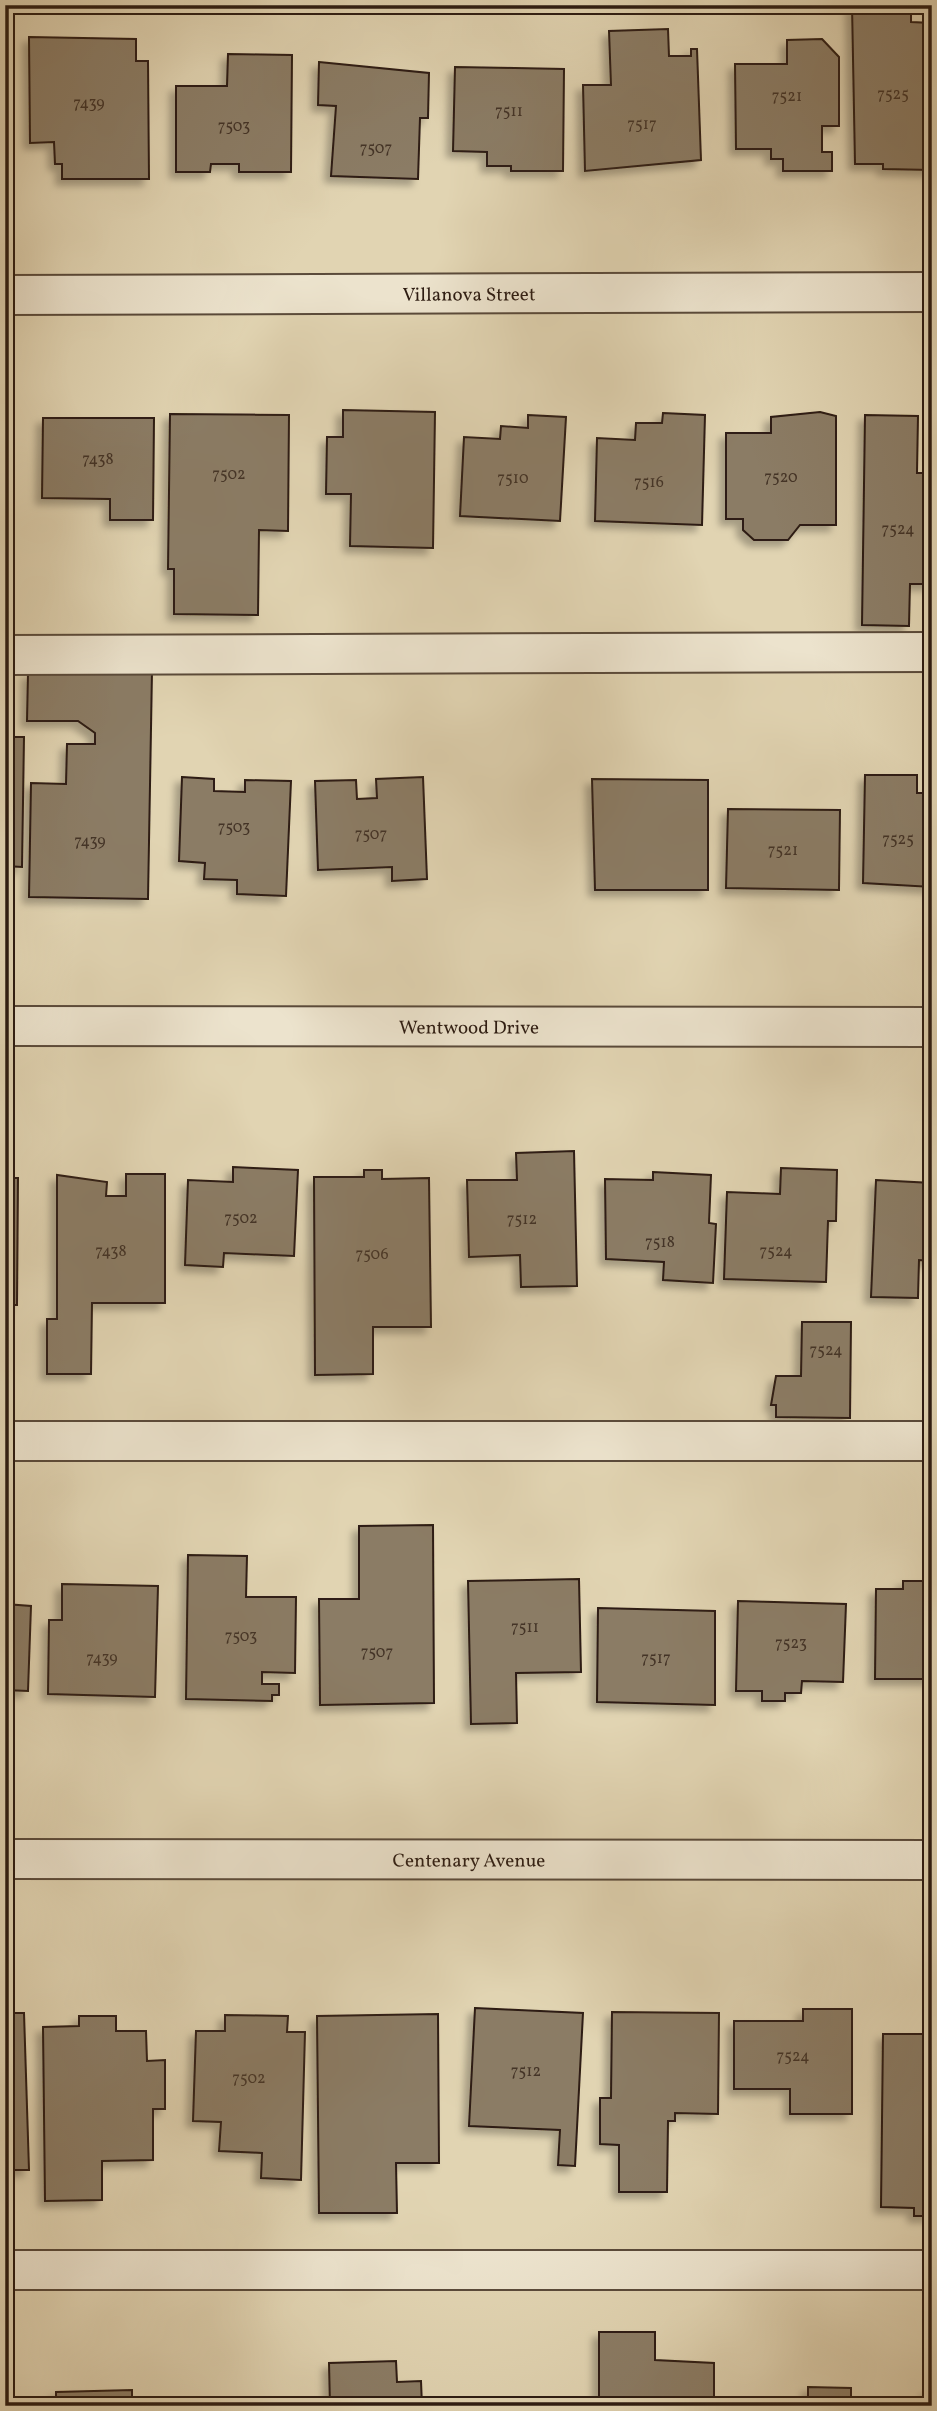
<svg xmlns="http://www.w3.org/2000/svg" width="937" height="2411" font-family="Vollkorn,serif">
	<defs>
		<filter id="shadow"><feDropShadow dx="-6" dy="6" stdDeviation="3.5" flood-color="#0004"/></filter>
	</defs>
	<rect width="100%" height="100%" fill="#e1d4b2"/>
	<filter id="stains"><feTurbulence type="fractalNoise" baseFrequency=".00286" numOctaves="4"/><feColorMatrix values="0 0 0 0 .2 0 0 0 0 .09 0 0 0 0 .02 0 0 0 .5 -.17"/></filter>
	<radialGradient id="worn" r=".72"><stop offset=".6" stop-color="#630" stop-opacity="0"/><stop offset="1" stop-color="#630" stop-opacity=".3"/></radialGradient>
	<g fill="#8b7c65" stroke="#2d1c12" stroke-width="2" filter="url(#shadow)">
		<rect x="5" y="5" width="5" height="34"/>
		<path d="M852,5H911V22L932,23V170L883,169V164H855Z"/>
		<path d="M668,29L669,56H691V49H697L701,160L585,171L583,85H611L609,31Z"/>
		<path d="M29,37L136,39V61H148L149,179H62V164H55L54,142L30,143Z"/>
		<path d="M822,39L839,57V126H822V152H832V171H783V159H771V149H736L735,64H787V40Z"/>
		<path d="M228,54L292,55L291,172H239V164H211L210,172H176V86H227Z"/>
		<path d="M319,62L429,73L428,118H420L418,179L331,176L336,106L318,105Z"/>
		<path d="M455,67L564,69L563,171H511V166H487V152L453,151Z"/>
		<path d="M5,119H11L10,168L5,167Z"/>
		<path d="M343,410L435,412L433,548L350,546L351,494H326L327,437H343Z"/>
		<path d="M820,412L836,416V525H800L788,540H754L743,530V519H726V433H771V417Z"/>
		<path d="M663,413L705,415L702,525L595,521L597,438L635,440L636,423H662Z"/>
		<path d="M170,414L289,415L288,531L259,530L258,615L174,614V569H168Z"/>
		<path d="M528,415L566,417L560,521L460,516L464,437L500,439L501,426L528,428Z"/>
		<path d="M865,415L918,416L917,473H932V584H910L909,626L862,625Z"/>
		<path d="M43,418H154L153,520H110V499L42,498Z"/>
		<path d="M5,432H10L8,520H5Z"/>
		<path d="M152,671L148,899L29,897L31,783L66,784L67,744H95V733L78,721H27L28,673Z"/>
		<path d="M5,737H24L22,867L5,866Z"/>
		<path d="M865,775H917V793H932V887L863,883Z"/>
		<path d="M182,777L214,779V791L245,792V780L291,781L286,896L237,894V880L204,879L205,863L179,861Z"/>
		<path d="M423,777L427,879L392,881V867L318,870L315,781L356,780L357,799L377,798L376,779Z"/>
		<path d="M592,779L708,780V890H595Z"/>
		<path d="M728,809L840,810L839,890L726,888Z"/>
		<path d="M574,1151L577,1286L521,1287L520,1255L469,1257L467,1180H517L516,1153Z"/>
		<path d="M233,1167L298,1170L294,1256L224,1253L223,1267L185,1265L188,1180L233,1182Z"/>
		<path d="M781,1168L837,1170L836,1221H828L826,1282L724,1279L727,1192L780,1194Z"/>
		<path d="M364,1170H382V1179L429,1178L431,1327H373V1374L315,1375L314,1177H364Z"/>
		<path d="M653,1172L711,1175L709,1223L716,1224L713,1283L663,1280L664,1262L606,1259L605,1179L653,1180Z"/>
		<path d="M126,1174H165V1303H92L91,1374H47V1319H57V1175L107,1182L106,1196H126Z"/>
		<path d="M5,1178H18L17,1305H5Z"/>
		<path d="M876,1180L932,1183V1261L919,1260L918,1298L871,1297Z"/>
		<path d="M802,1322H851L850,1418L776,1417V1405H771L776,1376H801Z"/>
		<path d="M433,1525L434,1703L320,1705L319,1599H359V1526Z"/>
		<path d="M188,1555L247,1556L246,1597H296L295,1673L262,1672V1684H279V1695H272V1701L186,1699Z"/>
		<path d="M579,1579L581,1672L516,1673L517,1723L471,1724L468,1581Z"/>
		<path d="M903,1581H932V1679H875L876,1589H903Z"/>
		<path d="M62,1584L158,1586L155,1697L48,1694L49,1620H62Z"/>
		<path d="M738,1601L846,1604L843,1682L802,1681L801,1693H785V1701H762V1691H736Z"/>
		<path d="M5,1604L31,1606L28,1691L5,1690Z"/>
		<path d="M598,1608L715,1611V1705L597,1702Z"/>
		<path d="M475,2008L583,2013L575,2166L558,2165L560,2130L469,2126Z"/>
		<path d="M803,2009H852V2114H790V2089H734V2021H803Z"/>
		<path d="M612,2012L719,2013L718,2114L675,2113V2121H668L667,2192H619V2145L600,2144V2098H611Z"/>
		<path d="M5,2013H24L29,2170H5Z"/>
		<path d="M438,2014L439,2163H396L397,2213H319L317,2016Z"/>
		<path d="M225,2015L288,2016L287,2032H305L301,2180L261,2178L262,2153L219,2151L221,2122L193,2121L196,2031H225Z"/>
		<path d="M79,2016H116V2031H146L147,2061L165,2060V2109H153V2160L102,2161V2200L45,2201L43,2027L79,2026Z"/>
		<path d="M883,2034H932V2216H914V2208L881,2207Z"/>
		<path d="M599,2332H655V2360L714,2363V2406H599Z"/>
		<path d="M396,2361L397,2382L421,2381L422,2406H330L329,2363Z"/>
		<path d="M808,2387L851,2388V2406H750V2403L808,2404Z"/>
		<rect x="5" y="2388" width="5" height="18"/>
		<path d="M132,2390V2406H56V2392Z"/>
		<path d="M927,2390H932V2406H926Z"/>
	</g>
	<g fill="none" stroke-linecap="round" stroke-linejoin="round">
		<defs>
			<g id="minor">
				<path id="s1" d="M5,295L932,292"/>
				<path d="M5,655L932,652"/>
				<path id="s2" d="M5,1026L932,1027"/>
				<path d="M5,1441H932"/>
				<path id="s3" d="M5,1859L932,1860"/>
				<path d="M5,2270H932"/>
			</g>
		</defs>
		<use href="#minor" stroke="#5a4a3a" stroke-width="42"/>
		<use href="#minor" stroke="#ece3cd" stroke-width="38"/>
	</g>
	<g text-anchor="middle" stroke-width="5" stroke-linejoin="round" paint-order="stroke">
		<g font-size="16" fill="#443427">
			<text x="893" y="99">7525</text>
			<text x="787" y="101">7521</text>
			<text x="89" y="108">7439</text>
			<text x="509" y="116">7511</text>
			<text x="642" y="129">7517</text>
			<text x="234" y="131">7503</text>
			<text x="376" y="153">7507</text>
			<text x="98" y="464">7438</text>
			<text x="229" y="479">7502</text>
			<text x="781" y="482">7520</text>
			<text x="513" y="483">7510</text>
			<text x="649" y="487">7516</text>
			<text x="898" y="534">7524</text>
			<text x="234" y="832">7503</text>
			<text x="371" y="839">7507</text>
			<text x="898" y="844">7525</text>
			<text x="90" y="846">7439</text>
			<text x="783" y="855">7521</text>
			<text x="241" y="1223">7502</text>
			<text x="522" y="1224">7512</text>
			<text x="660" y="1247">7518</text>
			<text x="111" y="1256">7438</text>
			<text x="776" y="1256">7524</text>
			<text x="372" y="1259">7506</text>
			<text x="826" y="1355">7524</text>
			<text x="525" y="1632">7511</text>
			<text x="241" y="1641">7503</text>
			<text x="791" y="1648">7523</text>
			<text x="377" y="1657">7507</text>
			<text x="102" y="1663">7439</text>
			<text x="656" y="1663">7517</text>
			<text x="793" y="2061">7524</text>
			<text x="526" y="2076">7512</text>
			<text x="249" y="2083">7502</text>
		</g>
		<g font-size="19" fill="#2d1c12" stroke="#ece3cd">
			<text dy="7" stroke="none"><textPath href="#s1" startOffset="464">Villanova Street</textPath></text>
			<text dy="7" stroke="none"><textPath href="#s2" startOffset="464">Wentwood Drive</textPath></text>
			<text dy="7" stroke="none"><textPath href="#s3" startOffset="464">Centenary Avenue</textPath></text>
		</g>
	</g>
	<rect width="937" height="2411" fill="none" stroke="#e1d4b2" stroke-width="28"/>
	<rect x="7" y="7" width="923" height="2397" fill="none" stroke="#2d1c12" stroke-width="3.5"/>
	<rect x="14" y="14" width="909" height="2383" fill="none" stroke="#2d1c12" stroke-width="2"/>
	<rect width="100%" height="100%" filter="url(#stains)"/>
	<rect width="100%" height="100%" fill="url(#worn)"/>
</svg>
